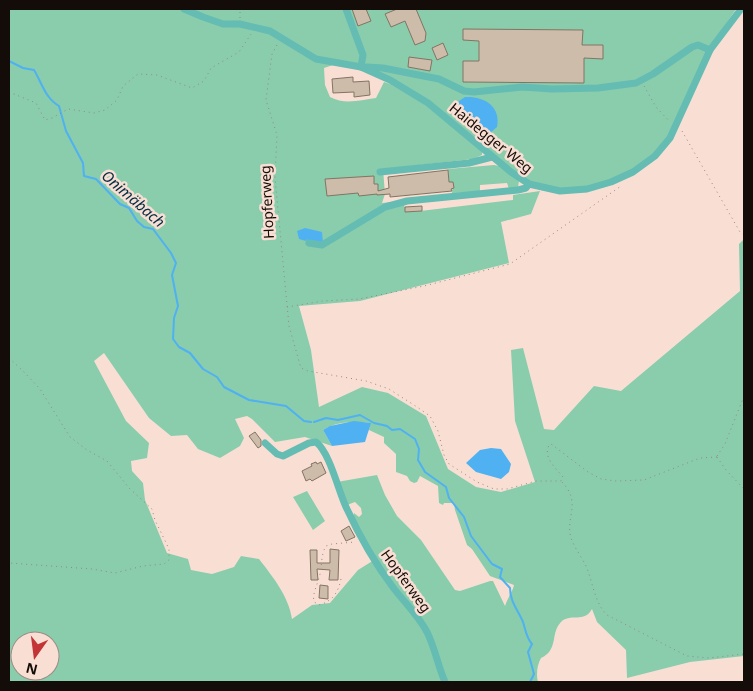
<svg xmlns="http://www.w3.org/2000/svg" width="753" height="691" font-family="'Noto Sans',sans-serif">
	<rect width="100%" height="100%" fill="#f9dfd3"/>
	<g fill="#89cdad" fill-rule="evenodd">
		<path d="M9,9H736L712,45L675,126L663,147L642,166L622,178L587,189L560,191L529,184L511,172L428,103L390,80L361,67L347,64L339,63L324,68L325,85L330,97C345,105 360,100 376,98L384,82L390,84L424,104L482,151V155L473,159L383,169L385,194L382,203L403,201L405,208L412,212L513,200V195L540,191L531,214L501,222L509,263L360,301L299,306L311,350L319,407L362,387L388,393L426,416L448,469L476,487L501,492L535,482L515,421L511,350L523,348L544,429L554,430L594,386L621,391L740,291L739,244L744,239V656L690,662L627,678L626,650L597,622L592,609C585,623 569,613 561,622C550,633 559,650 541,658C537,665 536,675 538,682H447L435,649L426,628L376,561L353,518L354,513L359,517L362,514L361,508L355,502L347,505L337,482L377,475L385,495L397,516L421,540L455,590L460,591L490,581H493L505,606C507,599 513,591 514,585L490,576L472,549L467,545L455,510L454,503H444L443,505L439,503L438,486L420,476L417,482L414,483L410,481L407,476L396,472V454L384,443V437L369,430L370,423C354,421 337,421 323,430L332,446L305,437L275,442L252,419L247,416L235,419L244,438L240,446L220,458L198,449L187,435L171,436L149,418L104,353L94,361L126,421L149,443L147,458L131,461L132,471L143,483L145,500L167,553L188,559L191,570L212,574L234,567L241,556L259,559C273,577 289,597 292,619L312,605L330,603L358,570L374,560L425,629L434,649L445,682H9ZM20,641H50V671H20Z"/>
		<path d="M494,165L499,166L519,180L518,188L509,189L507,183L480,185V192L452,193L453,182H449L448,169Z"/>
		<path d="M307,491L325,521L313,530L293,497Z"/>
	</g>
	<g fill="#4fb1f1">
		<path d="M465,97C484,96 501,106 497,127L490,133C475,129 454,119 459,101Z"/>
		<path d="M305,228L322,232L323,243L308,241L307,239L306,241L299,239L297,231Z"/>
		<path d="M354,421L371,423L365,442L332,446L323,430L330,426Z"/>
		<path d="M491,448L501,449L511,464L509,472L501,479L476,472L466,463L480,450Z"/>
	</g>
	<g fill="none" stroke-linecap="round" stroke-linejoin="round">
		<g stroke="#4fb1f1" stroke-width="2">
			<path d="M9,61L23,68L34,70C42,83 45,98 59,106L66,131L83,163L84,176L96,179L120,204L129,208L137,221L144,227L153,229L171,253L176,263L172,275L178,306L174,318L173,339L179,347L190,353L203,369L217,377L224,387L249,400L286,406L304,421L311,422"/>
			<path d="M314,422L326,418L338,420L360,415L374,423L387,426L392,430L400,429L415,439L419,449L418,460L425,472L446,487L449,498L464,517L471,536L492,564L502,569L500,577L510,588C510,602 518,610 523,622C526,631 526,637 532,644L528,652L534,674L530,682"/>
		</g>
	</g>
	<g fill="#cdbca9" stroke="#837462">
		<path d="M352,9H366L371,21L358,26Z"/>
		<path d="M397,9H416L426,33L425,41L415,45L405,21L391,27L385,14Z"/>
		<path d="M463,29L583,30L582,45H603V59L584,58V83L463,82V61H479V41L463,40Z"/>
		<path d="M443,43L448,55L437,60L432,48Z"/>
		<path d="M409,57L432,60L430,71L408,67Z"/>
		<path d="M353,77V82L369,81L370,95L354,97V92L333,93L332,79Z"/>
		<path d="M448,170L449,182H453L454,188L451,189L452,191L390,197V194L377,195V194L359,196L358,193L327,196L325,179L374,176V184H378V191L389,188L388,177Z"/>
		<path d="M422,206V211L405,212V207Z"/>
		<path d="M255,432L261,440V446L258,448L249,436Z"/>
		<path d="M316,462L317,464L321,462L326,473L312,481L310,479L306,481L302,471L312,466L311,464Z"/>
		<path d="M349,526L355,537L346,541L341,531Z"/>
		<path d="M330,549L339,550L338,580H329L330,570L317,569L318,580H311L310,550H317V563H330Z"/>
		<path d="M320,585L328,586V599L319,598Z"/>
	</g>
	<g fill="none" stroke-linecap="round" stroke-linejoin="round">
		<g stroke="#9a887f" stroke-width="1" stroke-dasharray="1 4" stroke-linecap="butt">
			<path d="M240,18V9"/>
			<path d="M277,45L272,54L266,100L277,135L275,178L289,326L301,368L308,371L366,381L389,389L414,405L430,416L438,431L444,455L449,464L477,482L494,489H507L536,481H561L563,477C555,467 543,458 549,445L551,444L588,472L601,479L616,481L644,480L700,458L717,457"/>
			<path d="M644,86L656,107L669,121"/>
			<path d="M9,92L36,103L45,120L52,118L68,109L94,113L105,110L117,100L123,86L138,74L157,75L192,88L204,81L211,68L239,52L251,34"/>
			<path d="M682,131L740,232L744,235"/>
			<path d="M287,307L323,301L359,299L424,286L510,264L621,186"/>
			<path d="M9,358L23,371L40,389L70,437L87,450L107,461L130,489L152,509L155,520L169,549V560L164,564L143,566L115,573L92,569L9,563"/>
			<path d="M717,456L725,444L744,396"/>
			<path d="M717,457L726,470L744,489"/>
			<path d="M562,482C582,503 565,517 571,538C574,547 581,556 586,566C593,582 594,602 607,615L687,656L709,658L744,654"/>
			<path d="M341,579C338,593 333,600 320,605L314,602C312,593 318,584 320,574C322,565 321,554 326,546L332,544L355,542"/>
		</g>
		<g stroke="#65bcb2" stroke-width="7">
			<path d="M184,9L203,17L223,24H240L270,31L316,59L361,67L390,80L428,103L511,172L529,184L560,191L587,189L611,182L633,172L655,156L670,138L710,50L741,9"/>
			<path d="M346,9L363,55L361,67"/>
			<path d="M367,67L383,68L439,79L464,91L474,92L522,87L552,89L598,88L636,83L653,74L692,47L698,45L710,50"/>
			<path d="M380,172L469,163L492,157"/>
			<path d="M309,243L322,245L385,207L407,201L518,190L526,188L529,184"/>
			<path d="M265,443L277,454L283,456L309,443L316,442C330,453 338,490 346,507C359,535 374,562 392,586C403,601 418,615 427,632C435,648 438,666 445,682"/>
		</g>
	</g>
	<g text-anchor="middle" stroke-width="5" stroke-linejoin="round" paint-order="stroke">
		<g font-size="14" fill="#140c08" stroke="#f9dfd3">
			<text transform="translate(491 138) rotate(39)" y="5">Haidegger Weg</text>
			<text transform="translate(267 202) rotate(-93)" y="5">Hopferweg</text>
			<text transform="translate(406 581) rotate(54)" y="5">Hopferweg</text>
		</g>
		<g font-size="15" font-style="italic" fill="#012d45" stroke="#f9dfd3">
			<text transform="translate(133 199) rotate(41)" y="5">Onimäbach</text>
		</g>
	</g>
	<rect width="753" height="691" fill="none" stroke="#140c08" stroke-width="20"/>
	<g transform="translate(35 656) rotate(194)"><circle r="24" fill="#f9dfd3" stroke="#9d8b82"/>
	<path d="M0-4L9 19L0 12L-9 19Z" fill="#c33437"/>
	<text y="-8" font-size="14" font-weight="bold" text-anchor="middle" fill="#140c08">N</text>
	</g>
</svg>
